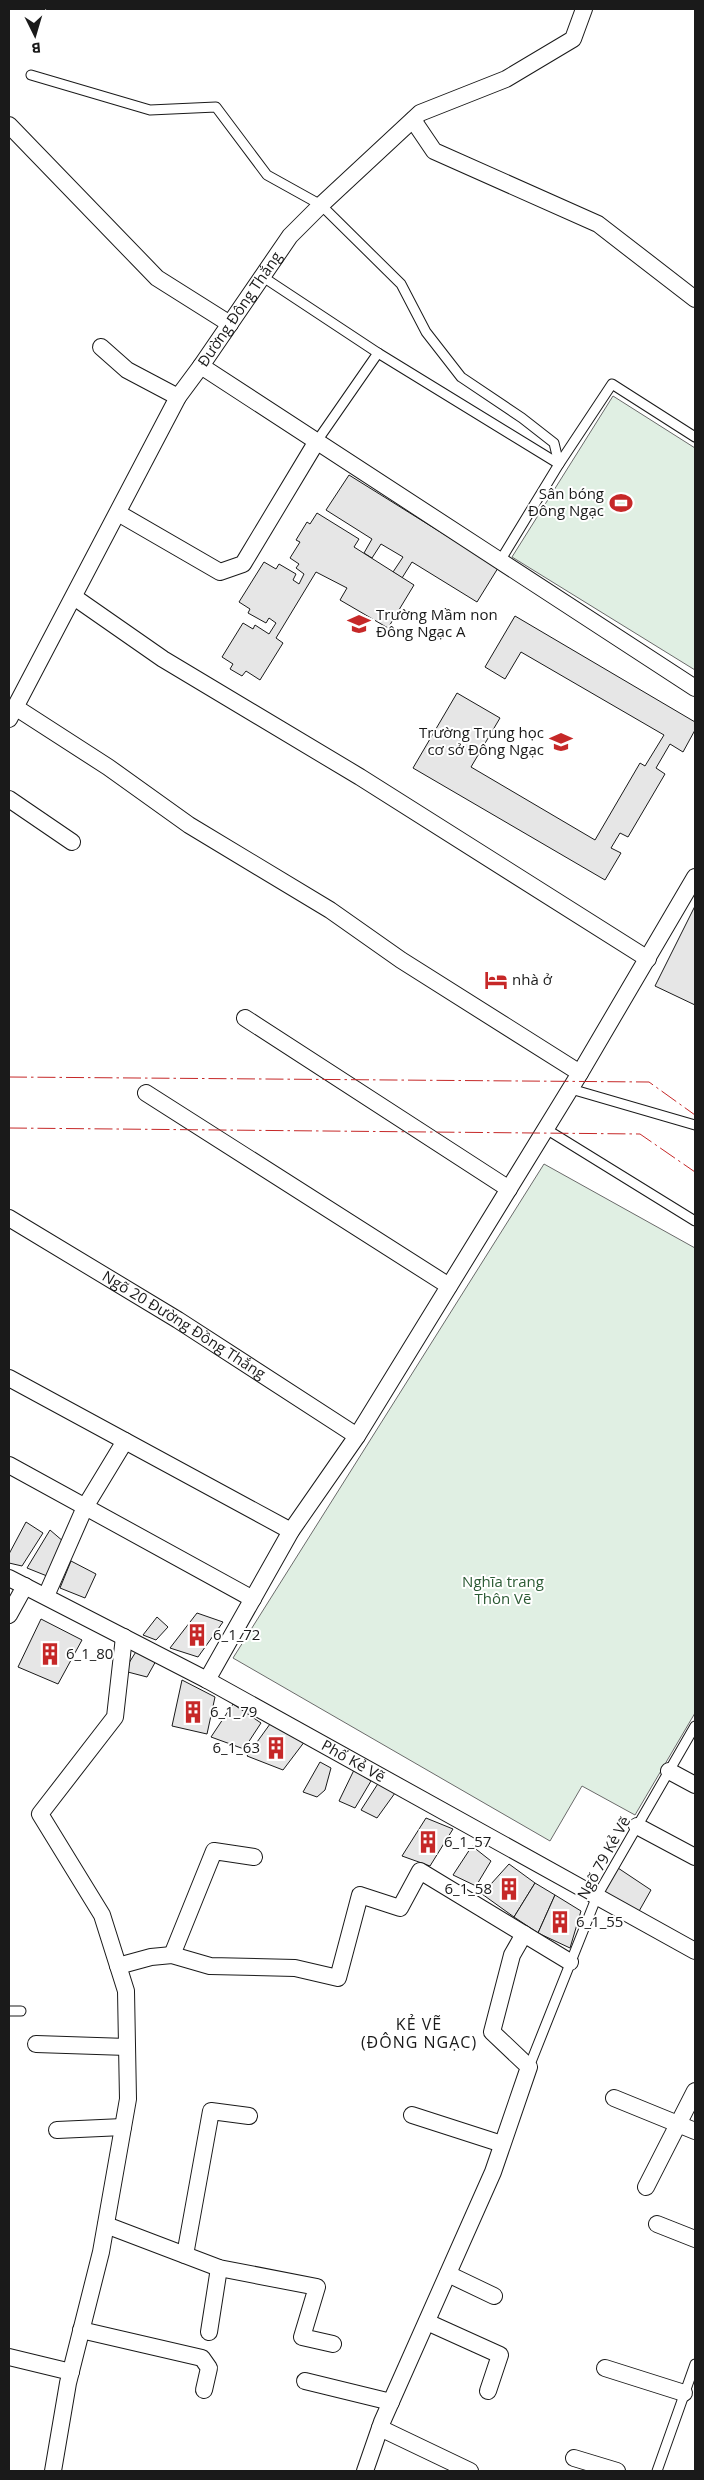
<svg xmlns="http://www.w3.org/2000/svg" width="704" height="2480" font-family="'Open Sans',sans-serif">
	<rect width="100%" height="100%" fill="#fff"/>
	<g fill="#e0efe3" stroke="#6a6a6a">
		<path d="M613,396L695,448V670L512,557Z"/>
		<path d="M544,1164L695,1248V1713L635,1815L582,1786L550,1841L233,1658Z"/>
	</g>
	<g fill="#e6e6e6" stroke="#1a1a1a">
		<path d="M349,475L498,568L477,602L412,562L402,578L393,572L403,557L381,544L372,558L364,553L372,539L326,510Z"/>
		<path d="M317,513L359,539L354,547L414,585L388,628L340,600L347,588L316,572L276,638L283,643L260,680L246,671L242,676L230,669L233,664L222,657L243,623L253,629L255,625L269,634L276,623L269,618L266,623L248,613L250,609L239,602L264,562L276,569L279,564L296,574L293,580L299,584L304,574L296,568L299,564L290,558L300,542L296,540L307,522L310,524Z"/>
		<path d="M515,616L695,722V730L683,752L670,744L656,768L665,774L628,837L620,833L611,848L621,853L605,880L413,768L457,693L500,718L471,767L595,840L640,763L645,766L664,735L521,652L505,679L485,667Z"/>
		<path d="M695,906V1005L655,986Z"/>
		<path d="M26,1522L43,1533L22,1566L9,1563V1554Z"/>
		<path d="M50,1530L64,1542L47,1576L27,1568Z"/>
		<path d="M71,1561L96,1574L85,1598L60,1588Z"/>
		<path d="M197,1613L223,1622L198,1657L170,1648Z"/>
		<path d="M157,1617L168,1627L156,1640L143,1635Z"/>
		<path d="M41,1619L82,1640L58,1684L18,1667Z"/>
		<path d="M137,1650L157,1659L147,1677L124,1671Z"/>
		<path d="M182,1680L215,1697L207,1734L172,1726Z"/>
		<path d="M233,1704L261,1723L244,1749L211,1737Z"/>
		<path d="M270,1724L305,1741L283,1770L247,1756Z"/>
		<path d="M320,1762L331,1768L325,1790L317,1797L303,1792Z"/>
		<path d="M354,1770L371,1781L355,1808L339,1801Z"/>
		<path d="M379,1782L395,1793L377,1818L361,1810Z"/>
		<path d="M426,1818L453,1829L430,1866L402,1856Z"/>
		<path d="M472,1846L491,1861L476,1886L453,1875Z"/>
		<path d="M509,1864L535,1883L514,1917L482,1894Z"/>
		<path d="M618,1868L651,1890L638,1913L602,1893Z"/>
		<path d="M535,1883L555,1895L538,1933L514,1917Z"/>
		<path d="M555,1895L581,1911L570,1948L538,1933Z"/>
	</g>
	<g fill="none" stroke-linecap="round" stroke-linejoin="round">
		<defs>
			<g id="service">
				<path d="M31,75L150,110L216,107L267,175L321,205L401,284L426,332L461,377L522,418L554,443L559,464L500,561"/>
				<path d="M263,277L378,353L559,464L612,384L695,437"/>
				<path d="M317,441L378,353"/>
				<path d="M571,1089L695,1125"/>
				<path d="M546,1129L695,1221"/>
				<path d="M9,2011H21"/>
				<path d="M529,2067L597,1896L695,1726"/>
				<path d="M657,2471L695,2364"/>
			</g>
			<g id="minor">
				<path d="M413,120L434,151L598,224L695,299"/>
				<path d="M9,125L157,278L230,324"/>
				<path d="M101,347L127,370L178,397"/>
				<path d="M201,366L695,688"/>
				<path d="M118,513L220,572L243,564L317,441"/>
				<path d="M74,597L163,659L360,777L648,959"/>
				<path d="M15,707L108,767L189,825L330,910L401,960L580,1073"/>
				<path id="s1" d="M9,719L178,397L201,366L290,236L321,205L420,113L506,79L573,39L584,9"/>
				<path d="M9,799L72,842"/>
				<path d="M245,1018L509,1189"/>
				<path d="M146,1093L449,1286"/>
				<path id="s2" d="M9,1218L178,1320L357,1436"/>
				<path d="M9,1378L291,1531"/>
				<path d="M9,1465L253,1599"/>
				<path id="s3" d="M9,1578L207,1680L695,1951"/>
				<path d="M46,1596L85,1507L125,1441"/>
				<path d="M9,1615L25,1586"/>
				<path d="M207,1680L291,1531L357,1436L580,1073L695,877"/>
				<path d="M669,1771L695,1785"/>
				<path d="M637,1826L695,1857"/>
				<path d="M172,1955L214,1851L254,1857"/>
				<path d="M118,1966L151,1957L172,1955L210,1966L295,1968L338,1978L360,1895L400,1908L420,1871L570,1962"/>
				<path d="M36,2044L127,2047"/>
				<path d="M614,2098L695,2131"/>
				<path d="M412,2115L502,2144"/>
				<path d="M57,2130L123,2127"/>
				<path d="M646,2187L695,2091"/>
				<path d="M657,2224L695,2239"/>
				<path d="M106,2225L219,2268L317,2287L302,2337L333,2344"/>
				<path d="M185,2255L211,2111L249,2116"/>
				<path d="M448,2274L494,2296"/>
				<path d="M427,2322L500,2355L488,2391"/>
				<path d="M81,2330L202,2358L209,2368L204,2390"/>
				<path d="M209,2332L219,2268"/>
				<path d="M9,2357L71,2372"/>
				<path d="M605,2368L684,2393"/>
				<path d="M305,2381L391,2402"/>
				<path d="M380,2428L470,2471"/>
				<path d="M574,2458L617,2471"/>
				<path d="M53,2471L68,2383L101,2252L128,2099L126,1991L102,1915L40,1814L115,1717L124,1637"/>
				<path d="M365,2471L382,2422L493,2172L529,2067L492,2032L512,1955L524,1934"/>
			</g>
		</defs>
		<use href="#service" stroke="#1a1a1a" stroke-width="11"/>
		<use href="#minor" stroke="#1a1a1a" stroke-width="18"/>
		<use href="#service" stroke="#fff" stroke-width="9"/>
		<use href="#minor" stroke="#fff" stroke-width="16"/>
		<g stroke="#c62828" stroke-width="1" stroke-dasharray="18 4 2.5 4" stroke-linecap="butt">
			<path d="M9,1077L649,1082L695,1115"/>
			<path d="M9,1128L640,1134L695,1172"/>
		</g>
	</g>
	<defs>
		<symbol id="stadium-bare" viewBox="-9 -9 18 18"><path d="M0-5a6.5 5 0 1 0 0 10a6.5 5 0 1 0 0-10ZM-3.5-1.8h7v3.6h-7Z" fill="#c62828" stroke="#fff" stroke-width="2.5" paint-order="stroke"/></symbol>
		<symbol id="school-bare" viewBox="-9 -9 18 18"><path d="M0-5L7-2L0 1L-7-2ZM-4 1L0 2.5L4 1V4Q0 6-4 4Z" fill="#c62828" stroke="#fff" stroke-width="2.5" paint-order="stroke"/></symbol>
		<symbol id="hotel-bare" viewBox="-9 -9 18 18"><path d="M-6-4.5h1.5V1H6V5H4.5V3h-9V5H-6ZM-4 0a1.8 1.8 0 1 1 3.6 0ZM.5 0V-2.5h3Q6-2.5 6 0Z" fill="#c62828" stroke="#fff" stroke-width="2.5" paint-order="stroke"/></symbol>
		<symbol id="building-bare" viewBox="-9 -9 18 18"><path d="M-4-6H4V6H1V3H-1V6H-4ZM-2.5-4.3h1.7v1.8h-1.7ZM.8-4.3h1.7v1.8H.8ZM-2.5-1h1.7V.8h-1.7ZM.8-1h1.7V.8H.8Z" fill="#c62828" stroke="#fff" stroke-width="2.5" paint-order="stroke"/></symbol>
	</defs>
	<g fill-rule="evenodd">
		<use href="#stadium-bare" x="605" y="487" width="32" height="32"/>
		<use href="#school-bare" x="343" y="608" width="32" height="32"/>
		<use href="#school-bare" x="545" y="726" width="32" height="32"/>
		<use href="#hotel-bare" x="480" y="964" width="32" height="32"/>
		<use href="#building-bare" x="181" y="1619" width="32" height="32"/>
		<use href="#building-bare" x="34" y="1638" width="32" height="32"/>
		<use href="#building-bare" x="177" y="1696" width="32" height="32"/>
		<use href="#building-bare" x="260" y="1732" width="32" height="32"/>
		<use href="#building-bare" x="412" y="1826" width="32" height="32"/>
		<use href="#building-bare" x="493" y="1873" width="32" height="32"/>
		<use href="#building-bare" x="544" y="1906" width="32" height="32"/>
	</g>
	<g text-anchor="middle" stroke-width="4" stroke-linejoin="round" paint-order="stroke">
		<g font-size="15" fill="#1a1a1a" stroke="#fff">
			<text dy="5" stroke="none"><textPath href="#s1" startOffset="471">Đường Đông Thắng</textPath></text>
			<text dy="5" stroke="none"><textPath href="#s2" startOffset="205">Ngõ 20 Đường Đồng Thắng</textPath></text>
			<text dy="5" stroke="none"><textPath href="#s3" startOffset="390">Phố Kẻ Vẽ</textPath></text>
			<text transform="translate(604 1858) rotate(-61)" y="5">Ngõ 79 Kẻ Vẽ</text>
		</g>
		<g font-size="15" fill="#1a1a1a" stroke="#fff" text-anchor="start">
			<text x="604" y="499" text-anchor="end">Sân bóng<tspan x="604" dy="17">Đông Ngạc</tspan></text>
			<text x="376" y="620">Trường Mầm non<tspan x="376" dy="17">Đông Ngạc A</tspan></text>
			<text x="544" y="738" text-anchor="end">Trường Trung học<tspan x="544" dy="17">cơ sở Đông Ngạc</tspan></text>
			<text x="512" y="985">nhà ở</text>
			<text x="213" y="1640">6_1_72</text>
			<text x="66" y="1659">6_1_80</text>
			<text x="210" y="1717">6_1_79</text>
			<text x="260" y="1753" text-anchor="end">6_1_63</text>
			<text x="444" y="1847">6_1_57</text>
			<text x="492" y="1894" text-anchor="end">6_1_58</text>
			<text x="576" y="1927">6_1_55</text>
		</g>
		<g font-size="15" fill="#2b5a34" stroke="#fff">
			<text x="503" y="1587">Nghĩa trang<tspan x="503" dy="17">Thôn Vẽ</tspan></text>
		</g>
		<g font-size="16" letter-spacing="1" fill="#1a1a1a" stroke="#fff">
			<text x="419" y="2030">KẺ VẼ<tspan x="419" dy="18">(ĐÔNG NGẠC)</tspan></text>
		</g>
	</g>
	<rect width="704" height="2480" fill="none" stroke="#1a1a1a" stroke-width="20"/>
	<g transform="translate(35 35) rotate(175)" stroke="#ffffff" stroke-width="4" paint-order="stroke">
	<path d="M0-4L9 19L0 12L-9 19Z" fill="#1a1a1a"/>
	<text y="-8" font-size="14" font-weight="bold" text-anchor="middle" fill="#1a1a1a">B</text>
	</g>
</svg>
